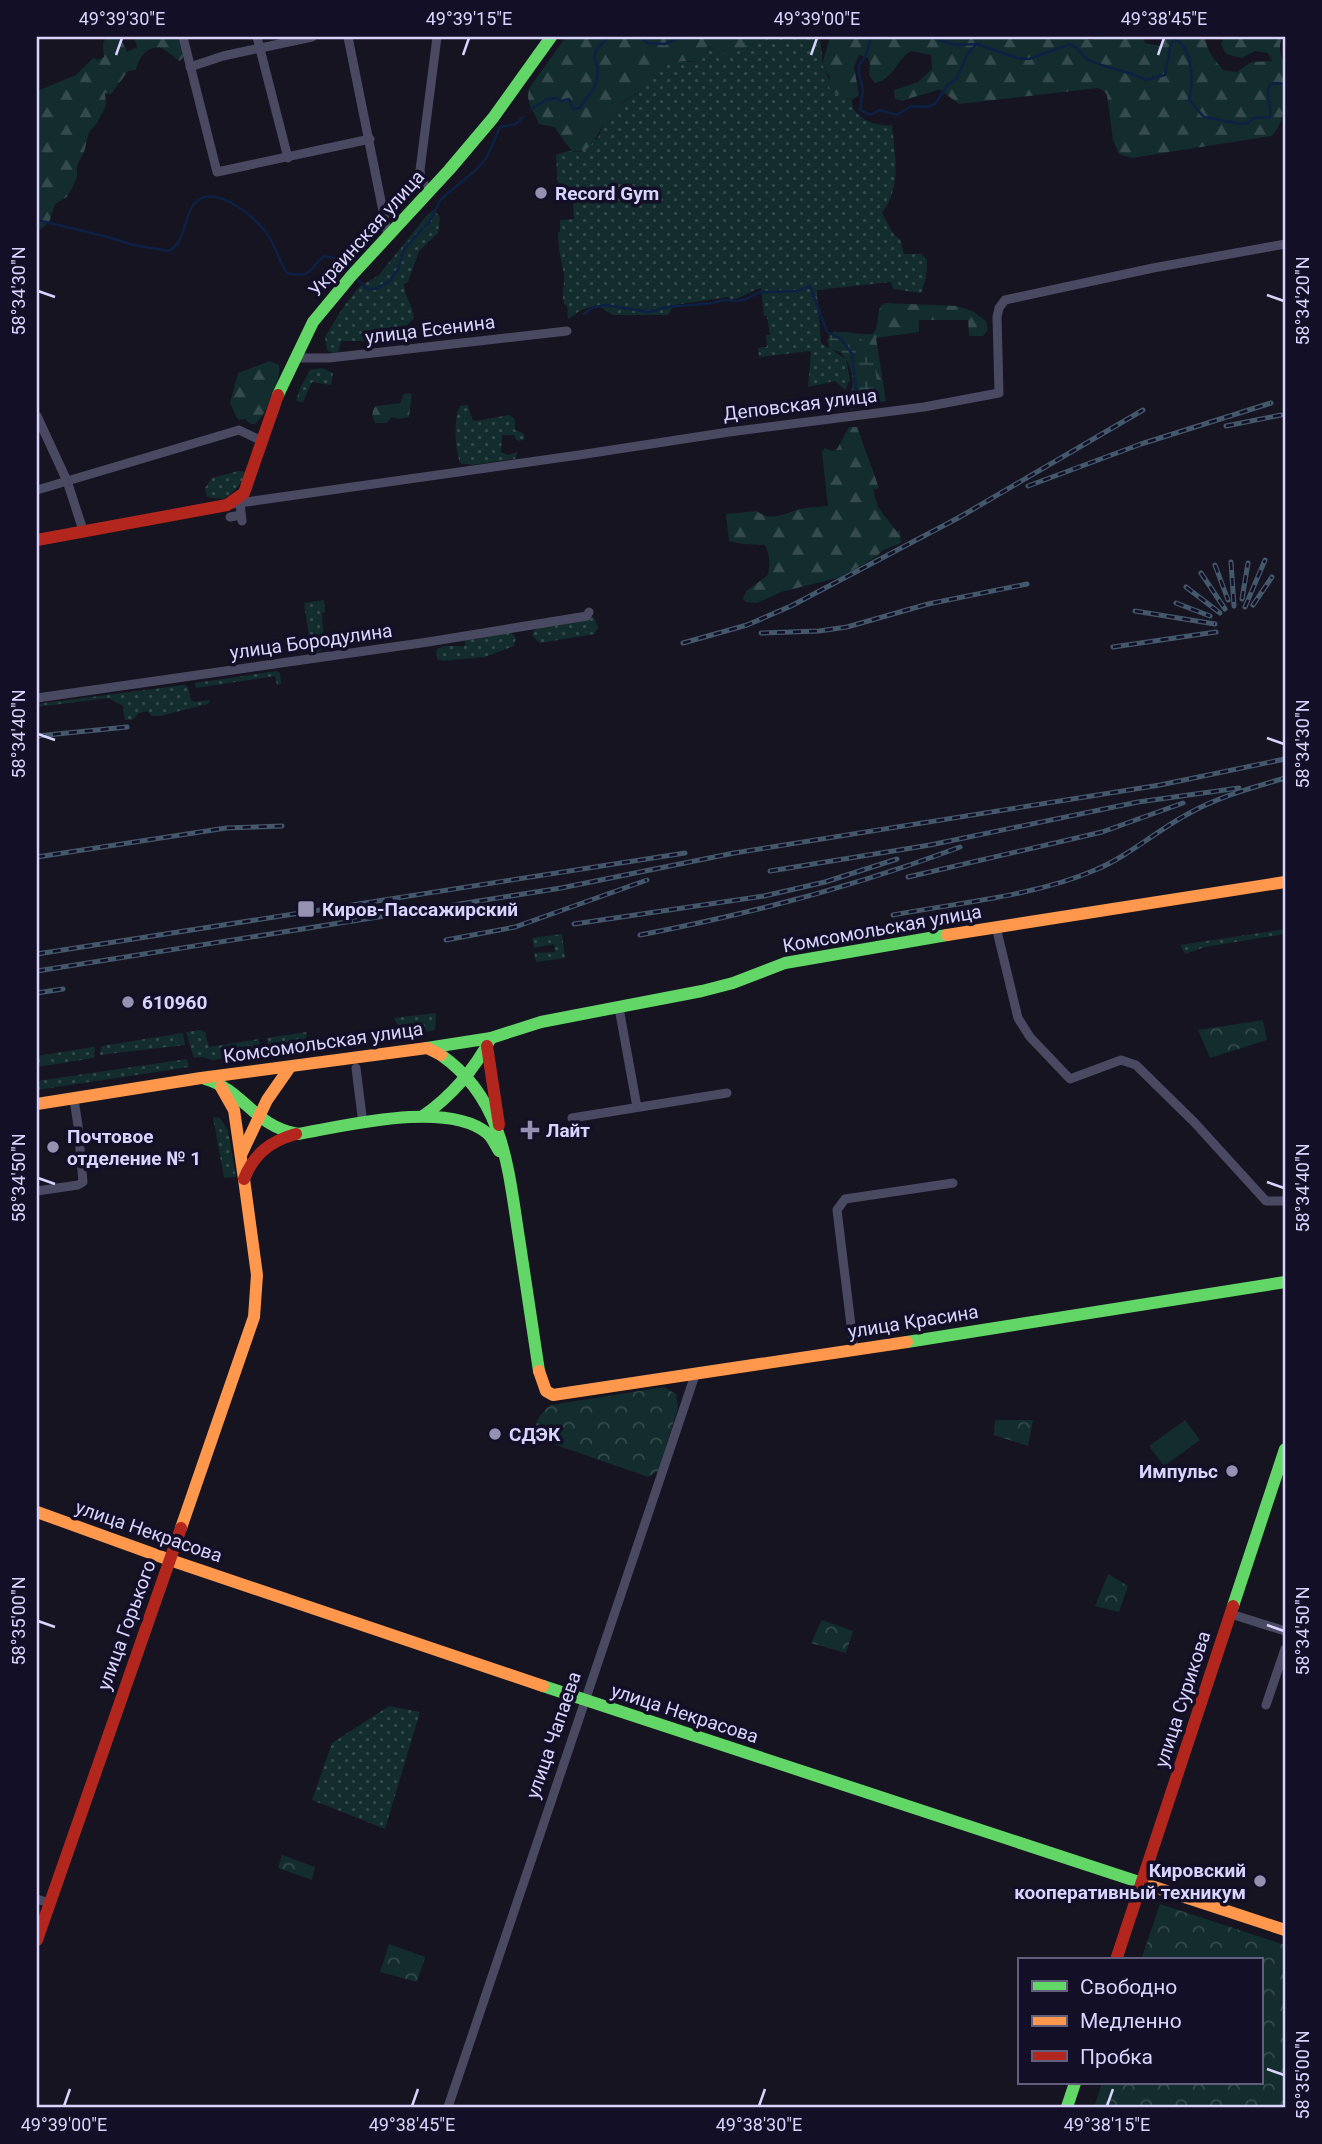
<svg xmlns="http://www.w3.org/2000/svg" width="1322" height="2144" font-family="Roboto,sans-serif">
	<defs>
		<pattern id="grass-dots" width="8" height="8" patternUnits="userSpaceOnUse" patternTransform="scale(1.75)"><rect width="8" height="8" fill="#132c2d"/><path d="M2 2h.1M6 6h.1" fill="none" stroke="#354a4c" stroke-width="1.8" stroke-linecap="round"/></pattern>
		<pattern id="forest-firs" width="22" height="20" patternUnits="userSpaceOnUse" patternTransform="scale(1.75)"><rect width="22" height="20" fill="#132c2d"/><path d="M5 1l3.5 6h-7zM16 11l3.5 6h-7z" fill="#354a4c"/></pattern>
		<pattern id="wetland-marsh" width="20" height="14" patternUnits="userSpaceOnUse" patternTransform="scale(1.75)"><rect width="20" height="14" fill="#132c2d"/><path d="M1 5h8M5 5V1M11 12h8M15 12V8" fill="none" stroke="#354a4c"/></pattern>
		<pattern id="park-crowns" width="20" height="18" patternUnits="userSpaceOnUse" patternTransform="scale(1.75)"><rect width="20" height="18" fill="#132c2d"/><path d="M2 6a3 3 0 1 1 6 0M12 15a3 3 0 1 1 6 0" fill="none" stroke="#354a4c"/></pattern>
	</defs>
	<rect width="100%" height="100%" fill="#161421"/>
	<g fill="url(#grass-dots)">
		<path d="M758,37H818C824,48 820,59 824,67C828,76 830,80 831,91L852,100C851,118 876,127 892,125C895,157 902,186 882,213L894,235L900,239L904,254H921L927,259L926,278L921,293L893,289L891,282L817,290L821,343L846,359L850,380L845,390L835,381L808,387L811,351L759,357L758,348L767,347L766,335H770L767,316H764L761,288C750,291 743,297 732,300L728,297L674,305L668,315H613L597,305L581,310L568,319L567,306L564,304C561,292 565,284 564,274C561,260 558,247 558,232H560V220L574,219L572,189H558L556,155L568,151L580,152L598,138L605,119L614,108L636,94L643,83L658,69L672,62H698L707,46L713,50Z"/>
		<path d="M434,210L440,217L438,233L419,251L408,282L404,284C404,297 413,305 414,318L407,325L403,335L393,339C380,337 375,331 364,341H341L338,353H332L327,350L325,337L342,309L359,287L379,275L427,215Z"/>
		<path d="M322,368L333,373L331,385L312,382L303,402L296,401L300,388L310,370Z"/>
		<path d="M468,405L472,419L475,421L509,415L515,419V430L523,433L525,439L519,441L516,440L514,435H502L501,452L508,455L518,452L515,459L472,465L460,463C455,448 453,419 460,406Z"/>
		<path d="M238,471L247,472C241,484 235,492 223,499L207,497L205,488L212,478Z"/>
		<path d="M324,600L325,612L322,613L324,648L319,652L308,654L310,643L304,603Z"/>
		<path d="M594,617L598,628L594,634L540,643L532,635L534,630L554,623Z"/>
		<path d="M510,632L516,638L514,646L485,657L442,661L437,659L436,650L443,646H464L466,644L464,641Z"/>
		<path d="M276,671L280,673L281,684L277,685L275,676L196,688L195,683Z"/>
		<path d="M184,685L188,687L191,700L195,702L210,700L208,704L160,716H152L147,711L139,713L132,720H125L123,706L108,698L37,707V704Z"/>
		<path d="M1285,929V934L1205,947L1185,954L1180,945Z"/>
		<path d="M562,934L565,958L536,962L534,953L555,952L554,944L534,948L532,938Z"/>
		<path d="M436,1013L435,1030L426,1032L425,1028L401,1031L394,1018Z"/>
		<path d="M200,1030L205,1032L209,1047L259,1039L261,1053L213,1060L202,1057L194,1058L186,1032Z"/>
		<path d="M307,1032L305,1046L269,1052L267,1038Z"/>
		<path d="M183,1033L185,1045L100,1055L101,1046Z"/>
		<path d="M93,1047L95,1049L94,1058L37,1067V1056Z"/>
		<path d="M187,1059L189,1067L37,1090V1081Z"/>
		<path d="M213,1117L220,1118L228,1130L236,1177L224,1178Z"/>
		<path d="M389,1706L420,1712L385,1829L312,1800L332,1743Z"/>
	</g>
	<g fill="url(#forest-firs)">
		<path d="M106,37H120L127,52L137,47L134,37H178L184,56L180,61C174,58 165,49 161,48C147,45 138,59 136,70L128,71L111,94L105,93L106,106L97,123L89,132L84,152L77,165V177L73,186L67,197L55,204L50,220L44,227L37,231V91L76,75L93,58L98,60L104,57L103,44Z"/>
		<path d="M566,37H758C739,51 731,62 707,46L703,58L698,62C675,59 659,65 644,83C640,87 638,92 634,95C624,102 615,106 608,116C597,131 596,154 572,151L554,127L539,124C534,111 524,101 530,87Z"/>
		<path d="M830,37H1067L1091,40L1103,37H1143L1145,43L1160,46L1166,37H1206C1205,50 1215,60 1223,70L1237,72L1251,62L1272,61L1268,53L1255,51L1242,58L1226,54L1221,44L1224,37H1279L1281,40C1278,52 1282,55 1285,66C1290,83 1285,126 1271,136L1131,158L1119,154L1113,140L1107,95L1104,91L1098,88L959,104L939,89C927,95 915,95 903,101L895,99L894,90L918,82L932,69L931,55L911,51C896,60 894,79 875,83L869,75L870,64L868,58L859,55L854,67L859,95L852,100L831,91L828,85L830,77L822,65Z"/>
		<path d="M886,303L957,306L972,311L986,321L988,330L983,336H969L968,320H919V332L876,338L886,401L855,407L856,386L845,352L830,350L827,340C835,325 856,336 873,334C880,325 876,315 881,305Z"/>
		<path d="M270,361L279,365C282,378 266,416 255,424H250L245,419L238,420L230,403L238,373Z"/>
		<path d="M409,393L412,394L409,417L399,419L392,417L386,423H375C372,417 371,411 376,406L400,403L404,394Z"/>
		<path d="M849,427H857L879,488L873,490L878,507L897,532L900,530L901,543L883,550L876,557L841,577L781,592L757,603L746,602L743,599L746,591L767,576C771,565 770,556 765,545L743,544L729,541L726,514L757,511C769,522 784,514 797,510C807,507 818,507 828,506L822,452L825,448L832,451L837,449Z"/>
	</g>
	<path fill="url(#wetland-marsh)" d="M835,331L866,341L872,351L878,387L876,392L866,396L861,404H852L848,397C856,386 853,369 845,358C838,347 830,349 829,335Z"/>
	<g fill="url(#park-crowns)">
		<path d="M1263,1020L1267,1040L1210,1058L1198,1030Z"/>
		<path d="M664,1387L676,1394L678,1408L658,1471L648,1477L542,1440C529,1428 539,1414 551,1405Z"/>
		<path d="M995,1420H1033L1028,1446L994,1435Z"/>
		<path d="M1108,1574L1128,1586L1119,1612L1095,1606Z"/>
		<path d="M822,1620L853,1631L846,1653L811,1643Z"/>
		<path d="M282,1855L315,1867L312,1880L278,1868Z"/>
		<path d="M1160,1904L1285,1945V2107H1094L1102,2083H1261V1960H1141Z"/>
		<path d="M389,1944L425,1957L417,1982L380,1972Z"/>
	</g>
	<path fill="#132c2d" d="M1185,1420L1200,1440L1164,1466L1149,1446Z"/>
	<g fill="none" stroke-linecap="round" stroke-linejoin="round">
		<g stroke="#0d2144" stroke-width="2.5">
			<path d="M641,37L647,43L665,44L681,37"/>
			<path d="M871,37L866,55L859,65V74L863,90L860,110L871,115L879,110L897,115L911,106L927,107L935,104L947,86L957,78L968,53L977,44"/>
			<path d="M930,37L956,45L977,44L1017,58L1029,59L1070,44C1079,47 1080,54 1087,59C1106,69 1127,70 1146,80L1165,75L1171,43L1174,39C1193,47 1194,82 1189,100L1204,117L1241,124L1248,123L1253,118L1270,117C1272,105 1265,98 1269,86L1275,83L1285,84"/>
			<path d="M531,109L546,100L556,98L561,101L569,99L573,109L580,108C584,98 595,92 597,80C602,56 582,60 609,37"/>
			<path d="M37,220L108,237L133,245L169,251C184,243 184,222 191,209C207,176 255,216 268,235C276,247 279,262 287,273C311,279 309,269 324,256L343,260L352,268"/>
			<path d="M355,277L367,289H375L390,281L398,269L404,249L429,222L441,199L477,169L487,157L500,127L516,124L522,118"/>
			<path d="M584,314L592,308L605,305L649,312L667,307L713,303L723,300L737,301L746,299L760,292L798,291L810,286L827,332L841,339L852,354L857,399L851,410"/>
		</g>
		<g stroke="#4a4962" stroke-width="9">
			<path d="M183,37L217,172L370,139"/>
			<path d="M257,37L288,158"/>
			<path d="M348,37L388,236"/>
			<path d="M190,67L223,56L312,37"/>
			<path d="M428,192L421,178L420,170L437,37"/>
			<path d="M296,358H329L567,331"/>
			<path d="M37,416L67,481L83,530"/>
			<path d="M37,490L239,430L262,441"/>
			<path d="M240,503L242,521"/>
			<path d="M232,504L579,455L729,432L924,407L999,393L997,317L999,308L1005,300L1153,268L1285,244"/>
			<path d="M230,517L241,515"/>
			<path d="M37,698L428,642L587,616L589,612"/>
			<path d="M996,927L1018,1018L1030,1037L1070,1079L1121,1060L1136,1065L1194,1122L1266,1201H1285"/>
			<path d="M619,1008L637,1107"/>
			<path d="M356,1068L362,1116"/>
			<path d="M572,1118L727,1093"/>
			<path d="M37,1191L78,1185L83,1182L78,1126L74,1099"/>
			<path d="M854,1350L837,1210L845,1199L953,1183"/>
			<path d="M1231,1614L1285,1631"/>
			<path d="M1266,1705L1285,1649"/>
			<path d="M37,1899L49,1903"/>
			<path d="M448,2107L695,1375"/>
		</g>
		<g stroke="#63d668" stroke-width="12">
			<path d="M278,395L313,322L352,275L449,170L493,118L551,37"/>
			<path d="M427,1048L491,1038L541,1022L702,991L733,983L785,963L947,935"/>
			<path d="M441,1055C504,1099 508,1168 519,1238C526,1282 532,1327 539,1371"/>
			<path d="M205,1079C244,1090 253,1126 298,1134C345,1126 447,1100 487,1133C493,1138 495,1145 499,1151"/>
			<path d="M423,1116C453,1095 474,1070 491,1038"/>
			<path d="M907,1342L1285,1282"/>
			<path d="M1233,1606L1285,1449"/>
			<path d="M543,1686L1142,1883"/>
			<path d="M1067,2107L1075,2083"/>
		</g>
		<g stroke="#ff974d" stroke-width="12">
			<path d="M947,935L1285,882"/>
			<path d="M37,1104L201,1078L427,1048L441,1055"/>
			<path d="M241,1155L267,1100L290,1067"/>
			<path d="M539,1371L546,1391L553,1395L907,1342"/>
			<path d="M37,1512L170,1560L543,1686"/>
			<path d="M181,1528L254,1317L257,1275L244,1179L234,1110L221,1087"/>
			<path d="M1142,1883L1285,1930"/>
		</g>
		<g stroke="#b3261e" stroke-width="12">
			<path d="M37,540L227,505L244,493L278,395"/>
			<path d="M487,1046L499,1125"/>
			<path d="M244,1179C254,1154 270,1141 296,1134"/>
			<path d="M37,1940L181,1528"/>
			<path d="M1116,1960L1233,1606"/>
		</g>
		<defs>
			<g id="rail">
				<path d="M1226,426L1281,415"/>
				<path d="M1028,486L1141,444L1271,403"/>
				<path d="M1231,562L1234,606"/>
				<path d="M1215,565L1228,600"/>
				<path d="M1201,573L1225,609"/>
				<path d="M1186,587L1220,613"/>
				<path d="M1242,599L1248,563"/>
				<path d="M1176,603L1210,616"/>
				<path d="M1253,605L1272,577"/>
				<path d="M1245,607L1265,560"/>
				<path d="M1135,611L1215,624"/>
				<path d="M761,633L819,631L847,627L928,604L1027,584"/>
				<path d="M683,643L747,625L791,606L958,518L1143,410"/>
				<path d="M1113,647L1216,632"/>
				<path d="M37,736L127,727"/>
				<path d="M37,857L226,828L282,826"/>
				<path d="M770,871L930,845L1138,802L1239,788"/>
				<path d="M908,877L1102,832L1183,803"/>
				<path d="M893,915C957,903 1035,896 1095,870C1127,857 1155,832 1186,815C1217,797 1251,788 1285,778"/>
				<path d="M574,924L764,896L825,882L897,859"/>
				<path d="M640,935C750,914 856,886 960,847"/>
				<path d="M446,940L515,927L647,880"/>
				<path d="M37,954L685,853"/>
				<path d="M37,971L561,888L734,853L1160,785L1285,759"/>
				<path d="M37,993L63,989"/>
			</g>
		</defs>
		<use href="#rail" stroke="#43596b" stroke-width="5"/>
		<use href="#rail" stroke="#130f26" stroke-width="2.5" stroke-dasharray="8" stroke-linecap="butt"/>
	</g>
	<path fill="none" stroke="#d9d4ff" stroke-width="2.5" d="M116,55L122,38M463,55L469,38M811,55L817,38M1158,55L1164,38M38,291L55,297M1267,295L1284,301M38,734L55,740M1267,738L1284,744M38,1178L55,1184M1267,1182L1284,1188M38,1621L55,1627M1267,1625L1284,1631M1267,2069L1284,2075M64,2106L70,2089M412,2106L418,2089M759,2106L765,2089M1107,2106L1113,2089"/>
	<g fill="#9591b1" stroke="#130f26" stroke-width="2.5">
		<circle cx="541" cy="193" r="7"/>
		<rect x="297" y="900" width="18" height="18" rx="3.5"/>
		<circle cx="128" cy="1002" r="7"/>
		<path d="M526.5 1119.5h7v7h7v7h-7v7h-7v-7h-7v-7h7z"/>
		<circle cx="53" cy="1147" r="7"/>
		<circle cx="495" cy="1434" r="7"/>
		<circle cx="1232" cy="1471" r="7"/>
		<circle cx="1260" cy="1881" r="7"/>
	</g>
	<g text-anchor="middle" stroke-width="7" stroke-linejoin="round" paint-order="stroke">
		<g font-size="19" font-weight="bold" fill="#d9d4ff" stroke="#130f26" text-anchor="start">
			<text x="555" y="200">Record Gym</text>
			<text x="322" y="916">Киров-Пассажирский</text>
			<text x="142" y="1009">610960</text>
			<text x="546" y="1137">Лайт</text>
			<text x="67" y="1143">Почтовое<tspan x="67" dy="22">отделение № 1</tspan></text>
			<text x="509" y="1441">СДЭК</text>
			<text x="1218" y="1478" text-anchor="end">Импульс</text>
			<text x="1246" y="1877" text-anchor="end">Кировский<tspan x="1246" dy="22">кооперативный техникум</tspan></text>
		</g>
		<g font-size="19" fill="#d9d4ff" stroke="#130f26">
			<text transform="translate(366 233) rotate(-48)" y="7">Украинская улица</text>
			<text transform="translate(430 329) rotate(-7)" y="7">улица Есенина</text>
			<text transform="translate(800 404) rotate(-7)" y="7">Деповская улица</text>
			<text transform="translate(311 641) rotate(-8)" y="7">улица Бородулина</text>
			<text transform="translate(882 928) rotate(-10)" y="7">Комсомольская улица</text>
			<text transform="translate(323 1042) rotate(-8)" y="7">Комсомольская улица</text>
			<text transform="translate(913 1321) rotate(-9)" y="7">улица Красина</text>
			<text transform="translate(149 1531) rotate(19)" y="7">улица Некрасова</text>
			<text transform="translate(126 1625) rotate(-70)" y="7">улица Горького</text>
			<text transform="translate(1182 1699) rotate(-72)" y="7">улица Сурикова</text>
			<text transform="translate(685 1713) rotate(18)" y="7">улица Некрасова</text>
			<text transform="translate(553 1735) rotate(-71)" y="7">улица Чапаева</text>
		</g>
	</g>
	<rect width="1322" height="2144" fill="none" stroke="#130f26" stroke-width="77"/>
	<rect x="1018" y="1958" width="245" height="126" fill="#130f26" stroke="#625e7d" stroke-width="2"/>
	<rect x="1032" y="1981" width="35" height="10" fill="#63d668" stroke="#625e7d" stroke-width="2"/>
	<text x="1080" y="1994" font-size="21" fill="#d9d4ff">Свободно</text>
	<rect x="1032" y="2016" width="35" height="10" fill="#ff974d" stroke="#625e7d" stroke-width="2"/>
	<text x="1080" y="2028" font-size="21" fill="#d9d4ff">Медленно</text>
	<rect x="1032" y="2051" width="35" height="10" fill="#b3261e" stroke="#625e7d" stroke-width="2"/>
	<text x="1080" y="2064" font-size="21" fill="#d9d4ff">Пробка</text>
	<rect x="38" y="38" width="1246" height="2068" fill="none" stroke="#d9d4ff" stroke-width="2.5"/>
	<g font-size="18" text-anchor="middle" fill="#d9d4ff">
		<text x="122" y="25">49°39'30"E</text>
		<text x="469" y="25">49°39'15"E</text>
		<text x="817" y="25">49°39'00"E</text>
		<text x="1164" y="25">49°38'45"E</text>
		<text transform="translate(19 291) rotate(-90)" y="6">58°34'30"N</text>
		<text transform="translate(1303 301) rotate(-90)" y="6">58°34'20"N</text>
		<text transform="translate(19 734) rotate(-90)" y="6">58°34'40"N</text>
		<text transform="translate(1303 744) rotate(-90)" y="6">58°34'30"N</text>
		<text transform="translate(19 1178) rotate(-90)" y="6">58°34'50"N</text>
		<text transform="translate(1303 1188) rotate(-90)" y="6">58°34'40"N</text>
		<text transform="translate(19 1621) rotate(-90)" y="6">58°35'00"N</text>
		<text transform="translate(1303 1631) rotate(-90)" y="6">58°34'50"N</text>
		<text transform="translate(1303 2075) rotate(-90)" y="6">58°35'00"N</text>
		<text x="64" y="2131">49°39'00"E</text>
		<text x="412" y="2131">49°38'45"E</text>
		<text x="759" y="2131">49°38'30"E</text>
		<text x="1107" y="2131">49°38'15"E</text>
	</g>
</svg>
